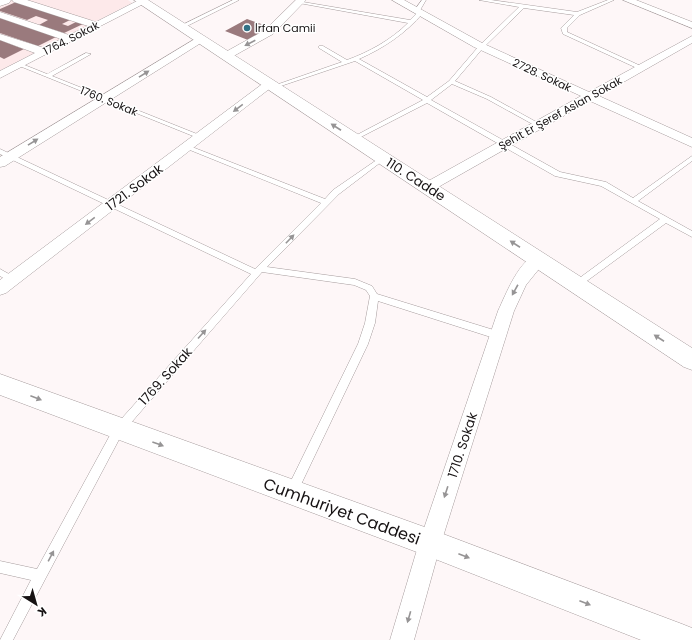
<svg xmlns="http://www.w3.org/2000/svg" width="692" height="640" font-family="Poppins,sans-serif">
	<rect width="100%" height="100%" fill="#fef7f8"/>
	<path fill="#fde9ea" d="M0,0H128L132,3L0,71Z"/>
	<g fill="#9a7a7d">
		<path d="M16,2L70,20L62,24L68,26L76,22L83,24L64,33L39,25L48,20L36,16L27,20L0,11V9Z"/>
		<path d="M0,17L56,37L38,46L0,33Z"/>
		<path d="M247,19L267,26L261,30L264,31L248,40L225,31Z"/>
		<path d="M0,40L18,47L24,49L4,59L0,57Z"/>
	</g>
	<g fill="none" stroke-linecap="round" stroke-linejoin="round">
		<defs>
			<g id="service">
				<path d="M233,0H239L183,28L178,27Z"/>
				<path d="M422,0H426L419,12L423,13C406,33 384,48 359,59L427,97L449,81L479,46L519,7L479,0H491L577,12L608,0H614L580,15L567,28V32L643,67V69H639L563,34L561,28L574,15L524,8L483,48L455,81L491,97L540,124V126H536L487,99L452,84L431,100L560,172L606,182L633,198L692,156V161L638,201L692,231V237L666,223L580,286H574L573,284L574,282L660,219L601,186L555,176L427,103L355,140H351V138L423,100L355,61L275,88L270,87L342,62L319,48V46H323L347,60C369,52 391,40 408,23L299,3L297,2V1L410,20L418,12L414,11Z"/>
				<path d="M86,53L91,54L52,76L202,136V138H198L17,65L22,64L47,74Z"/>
				<path d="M187,145L325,199L333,190L381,157H385V159L339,194L267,267L355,279L372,286L377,294L497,331L500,332L502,335L500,338L497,339L378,301L375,323L368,344L296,495L292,496L288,495L286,491L358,344L365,323L370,296L366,290L354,285L262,272L123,432L13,640H0L31,580L0,573V561L37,569L115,426L251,274L0,154V149L255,269L321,203L185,148V146Z"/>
				<path d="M0,269L16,278L17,280L16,282H10L0,276Z"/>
			</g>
			<g id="minor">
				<path d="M12,0H27L96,22L139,0H145L147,2L0,78V71L35,53L0,40V34L44,48L61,39L0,18V12L69,35L88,26L14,2Z"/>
				<path d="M296,0H306L273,34L230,58H222L221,56L222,54L265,30Z"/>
				<path d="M392,0H404L482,43L589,92L692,36V43L599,96L692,138V147L590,101L433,190H423L421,187L423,184L581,96L474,47Z"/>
				<path d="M623,0H636L692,22V28Z"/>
				<path d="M200,36L205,39L204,41L5,166L0,167V157Z"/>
				<path d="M269,81L275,84L273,86L6,293L0,295V280L265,82Z"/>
				<path d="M539,253L544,255L547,259L526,285L514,311L441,543L414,640H390L419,543L498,311C506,294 519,259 539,253Z"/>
			</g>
			<g id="tertiary">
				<path d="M0,0H11L9,3L0,6Z"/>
				<path d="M134,0H148L692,348V370L684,367Z"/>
				<path d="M0,374L430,529L682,624L692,628V640H641L430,557L0,395Z"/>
			</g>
		</defs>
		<use href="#service" stroke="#a69c9d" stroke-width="1"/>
		<use href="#minor" stroke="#a69c9d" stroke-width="1"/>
		<use href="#tertiary" stroke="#a69c9d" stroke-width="1"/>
		<use href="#service" fill="#fff" fill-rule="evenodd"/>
		<use href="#minor" fill="#fff" fill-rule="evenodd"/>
		<use href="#tertiary" fill="#fff" fill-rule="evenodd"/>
	</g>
	<defs><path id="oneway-solid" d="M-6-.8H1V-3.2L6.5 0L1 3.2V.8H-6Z"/></defs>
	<g fill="#969495">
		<use href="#oneway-solid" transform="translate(250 43) rotate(153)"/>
		<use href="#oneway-solid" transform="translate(144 74) rotate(-32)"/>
		<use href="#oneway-solid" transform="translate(238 108) rotate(143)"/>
		<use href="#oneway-solid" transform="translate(336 127) rotate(-147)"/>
		<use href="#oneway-solid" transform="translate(33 142) rotate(-32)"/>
		<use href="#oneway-solid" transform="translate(90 221) rotate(143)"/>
		<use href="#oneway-solid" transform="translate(290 239) rotate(-46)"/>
		<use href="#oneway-solid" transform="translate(515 244) rotate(-147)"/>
		<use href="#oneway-solid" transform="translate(515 290) rotate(119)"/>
		<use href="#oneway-solid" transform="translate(202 334) rotate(-48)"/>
		<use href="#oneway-solid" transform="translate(659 338) rotate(-147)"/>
		<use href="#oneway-solid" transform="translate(36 398) rotate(21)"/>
		<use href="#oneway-solid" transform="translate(158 444) rotate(20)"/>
		<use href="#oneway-solid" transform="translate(446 492) rotate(108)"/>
		<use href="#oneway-solid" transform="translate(51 556) rotate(-62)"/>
		<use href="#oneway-solid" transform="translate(464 556) rotate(21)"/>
		<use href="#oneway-solid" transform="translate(585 603) rotate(21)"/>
		<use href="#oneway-solid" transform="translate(409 617) rotate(106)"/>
	</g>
	<circle fill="#327186" stroke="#fff" stroke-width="1.5" cx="247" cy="28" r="4"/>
	<g text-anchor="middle" stroke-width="3" stroke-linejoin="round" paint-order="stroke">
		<g font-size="11" fill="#161213" stroke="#fff" text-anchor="start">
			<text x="255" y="32">İrfan Camii</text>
		</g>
		<g font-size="11" fill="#161213" stroke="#fff">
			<text transform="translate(71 38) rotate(-27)" y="4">1764. Sokak</text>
			<text transform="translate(542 75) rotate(25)" y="4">2728. Sokak</text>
			<text transform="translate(109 101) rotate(22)" y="4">1760. Sokak</text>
			<text transform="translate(560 113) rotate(-29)" y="4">Şehit Er Şeref Aslan Sokak</text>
		</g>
		<g font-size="13" fill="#161213" stroke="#fff">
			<text transform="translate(416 179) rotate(33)" y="5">110. Cadde</text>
			<text transform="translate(134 187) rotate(-37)" y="5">1721. Sokak</text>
			<text transform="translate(165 376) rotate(-48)" y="5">1769. Sokak</text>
			<text transform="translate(462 445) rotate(-72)" y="5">1710. Sokak</text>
		</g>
		<g font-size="16" fill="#161213" stroke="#fff">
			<text transform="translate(342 511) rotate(20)" y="6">Cumhuriyet Caddesi</text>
		</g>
	</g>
	<g transform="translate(36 604) rotate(143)" stroke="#ffffff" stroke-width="3" paint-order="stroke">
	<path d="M0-3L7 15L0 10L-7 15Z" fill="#161213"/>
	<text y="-6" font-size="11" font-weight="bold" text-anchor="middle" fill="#161213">K</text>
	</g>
</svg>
